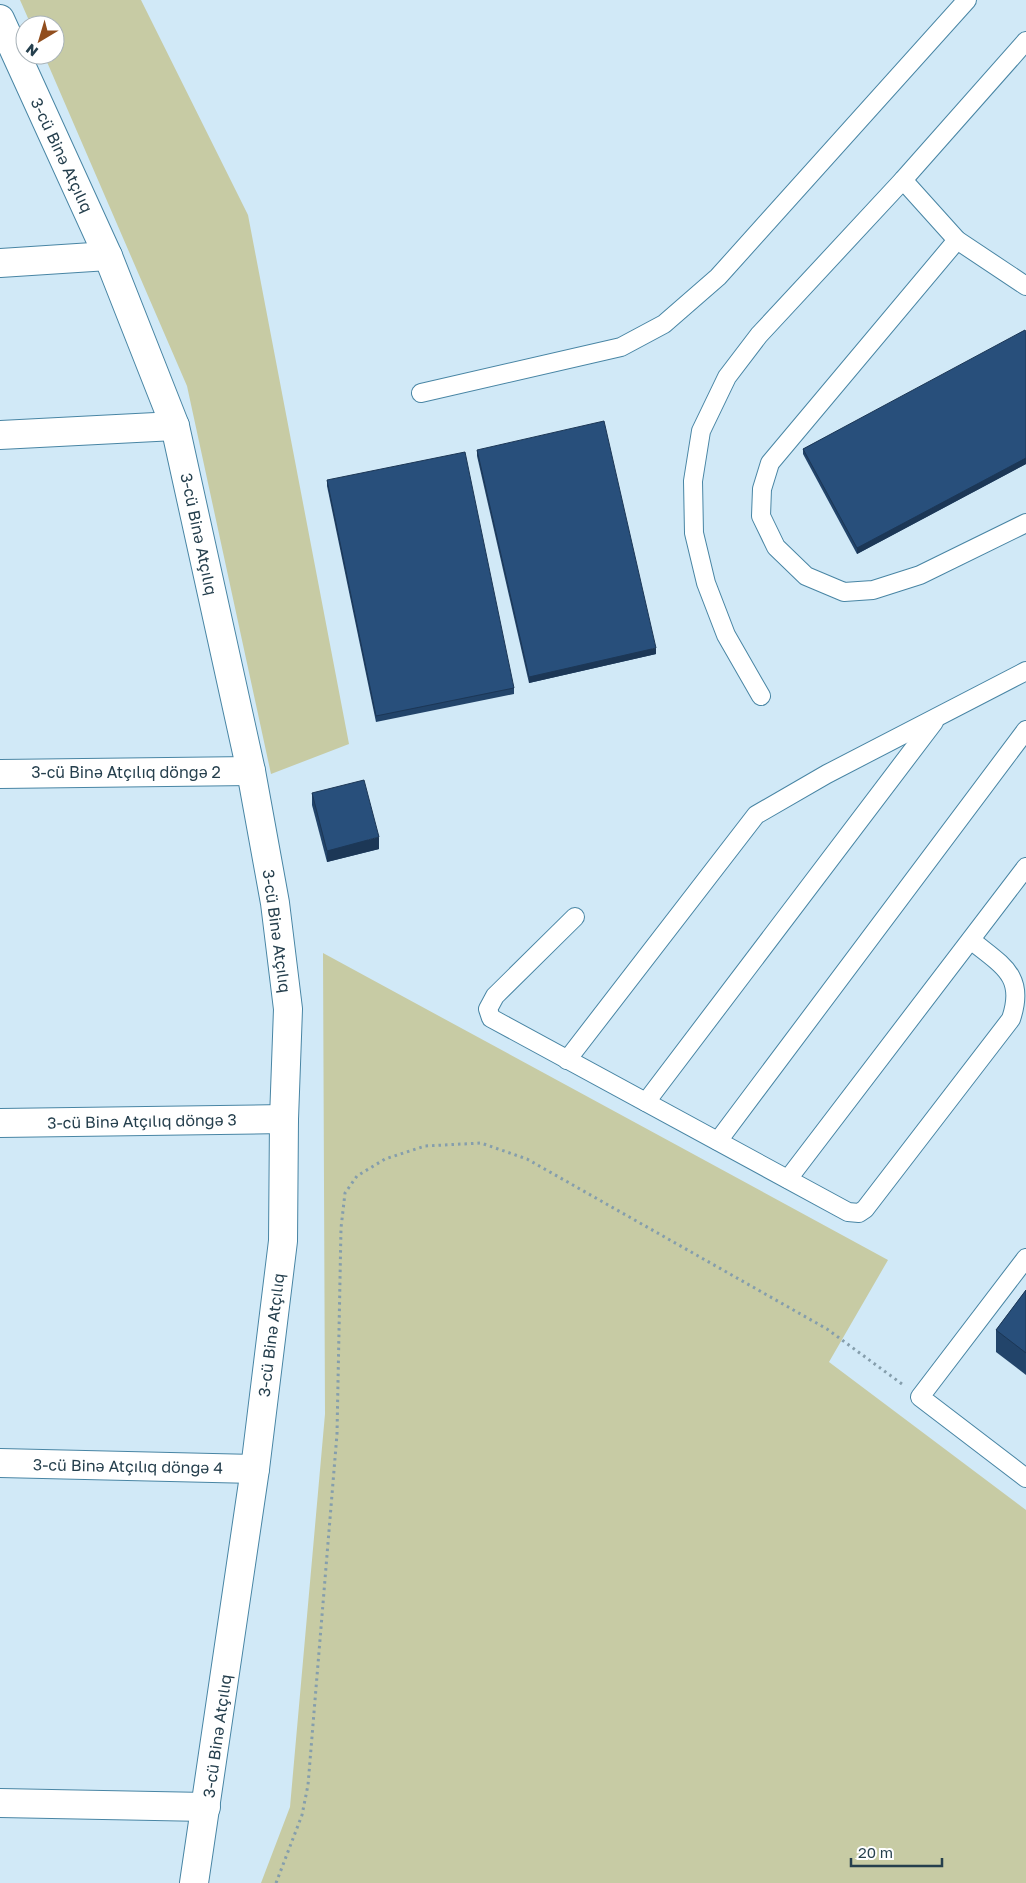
<svg xmlns="http://www.w3.org/2000/svg" width="1026" height="1883" font-family="'Golos Text',sans-serif">
	<rect width="100%" height="100%" fill="#d1e9f7"/>
	<g fill="#c7cba4">
		<path d="M20,0H141L248,215L349,744L271,774L187,386L44,55H55V25H31Z"/>
		<path d="M323,953L888,1260L829,1362L1026,1510V1883H261L290,1807L325,1414Z"/>
	</g>
	<g fill="none" stroke-linecap="round" stroke-linejoin="round">
		<defs>
			<g id="lane">
				<path d="M903,180L957,240L1026,286"/>
				<path d="M957,240L770,463L762,489L761,516L776,547L806,576L844,592L873,590L920,575L1026,523"/>
				<path d="M421,393L621,347L664,324L718,277L967,0"/>
				<path d="M761,696L726,635L706,583L694,533L693,481L701,431L727,377L759,335L903,180L1026,41"/>
				<path d="M575,917L495,996L488,1009L491,1018L848,1212L859,1213L865,1209L1011,1019C1026,975 1001,965 971,940"/>
				<path d="M567,1060L756,815L827,774L1026,671"/>
				<path d="M646,1102L934,722"/>
				<path d="M718,1141L1026,730"/>
				<path d="M788,1179L1026,867"/>
				<path d="M1026,1258L920,1397L1026,1478"/>
			</g>
			<g id="street">
				<path d="M0,19L108,256L175,426L251,771L275,903L288,1009L284,1119L283,1241L255,1469L194,1883"/>
				<path d="M0,263L108,256"/>
				<path d="M0,435L175,426"/>
				<path d="M0,774L251,771"/>
				<path d="M0,1123L284,1119"/>
				<path d="M0,1463L255,1469"/>
				<path d="M0,1803L206,1807"/>
			</g>
		</defs>
		<use href="#lane" stroke="#4885a4" stroke-width="20"/>
		<use href="#street" stroke="#4885a4" stroke-width="30"/>
		<path stroke="#859eac" stroke-width="3" stroke-dasharray="2.5 4" stroke-linecap="butt" d="M276,1883L302,1815L308,1785L337,1434L341,1228L345,1193L357,1176L385,1159L425,1146L481,1143L527,1159L827,1329L902,1384"/>
		<use href="#lane" stroke="#fff" stroke-width="18"/>
		<use href="#street" stroke="#fff" stroke-width="28"/>
	</g>
	<g fill="#22446a">
		<path d="M1026,332V464L857,554L803,454V449Z"/>
		<path d="M477,450L656,654L529,683L477,456Z"/>
		<path d="M327,480L514,688V694L376,722L327,486Z"/>
		<path d="M312,793L379,849L327,862L312,805Z"/>
		<path d="M1026,1290V1375L996,1352V1330Z"/>
	</g>
	<g fill="#1c3756">
		<path d="M1026,458V464L857,554V548Z"/>
		<path d="M656,648V654L529,683V677Z"/>
		<path d="M379,837V849L327,862V851Z"/>
	</g>
	<g fill="#284f7b" stroke="#1c3756">
		<path d="M1025,330L1026,332V458L857,548L803,449Z"/>
		<path d="M604,421L656,648L529,677L477,450Z"/>
		<path d="M465,452L514,688L376,716L327,480Z"/>
		<path d="M364,780L379,837L327,851L312,793Z"/>
		<path d="M1026,1290V1353L996,1330Z"/>
	</g>
	<g text-anchor="middle" stroke-width="5" stroke-linejoin="round" paint-order="stroke">
		<g font-size="16" fill="#253f4d" stroke="#fff">
			<text transform="translate(62 155) rotate(65)" y="6">3-cü Binə Atçılıq</text>
			<text transform="translate(199 534) rotate(78)" y="6">3-cü Binə Atçılıq</text>
			<text x="126" y="778">3-cü Binə Atçılıq döngə 2</text>
			<text transform="translate(277 931) rotate(82)" y="6">3-cü Binə Atçılıq</text>
			<text transform="translate(142 1121) rotate(-1)" y="6">3-cü Binə Atçılıq döngə 3</text>
			<text transform="translate(271 1335) rotate(-83)" y="6">3-cü Binə Atçılıq</text>
			<text transform="translate(128 1466) rotate(1)" y="6">3-cü Binə Atçılıq döngə 4</text>
			<text transform="translate(217 1736) rotate(-82)" y="6">3-cü Binə Atçılıq</text>
		</g>
	</g>
	<g transform="translate(40 40) rotate(218)"><circle r="24" fill="#ffffff" stroke="#a8b2b8"/>
	<path d="M0-4L9 19L0 12L-9 19Z" fill="#914e1e"/>
	<text y="-8" font-size="14" font-weight="bold" text-anchor="middle" fill="#253f4d">N</text>
	</g>
	<path d="M851 1858v8h91v-8" fill="none" stroke="#253f4d" stroke-width="2.5"/>
	<text x="858" y="1858" font-size="15" fill="#253f4d" stroke="#ffffff" stroke-width="4" paint-order="stroke">20 m</text>
</svg>
